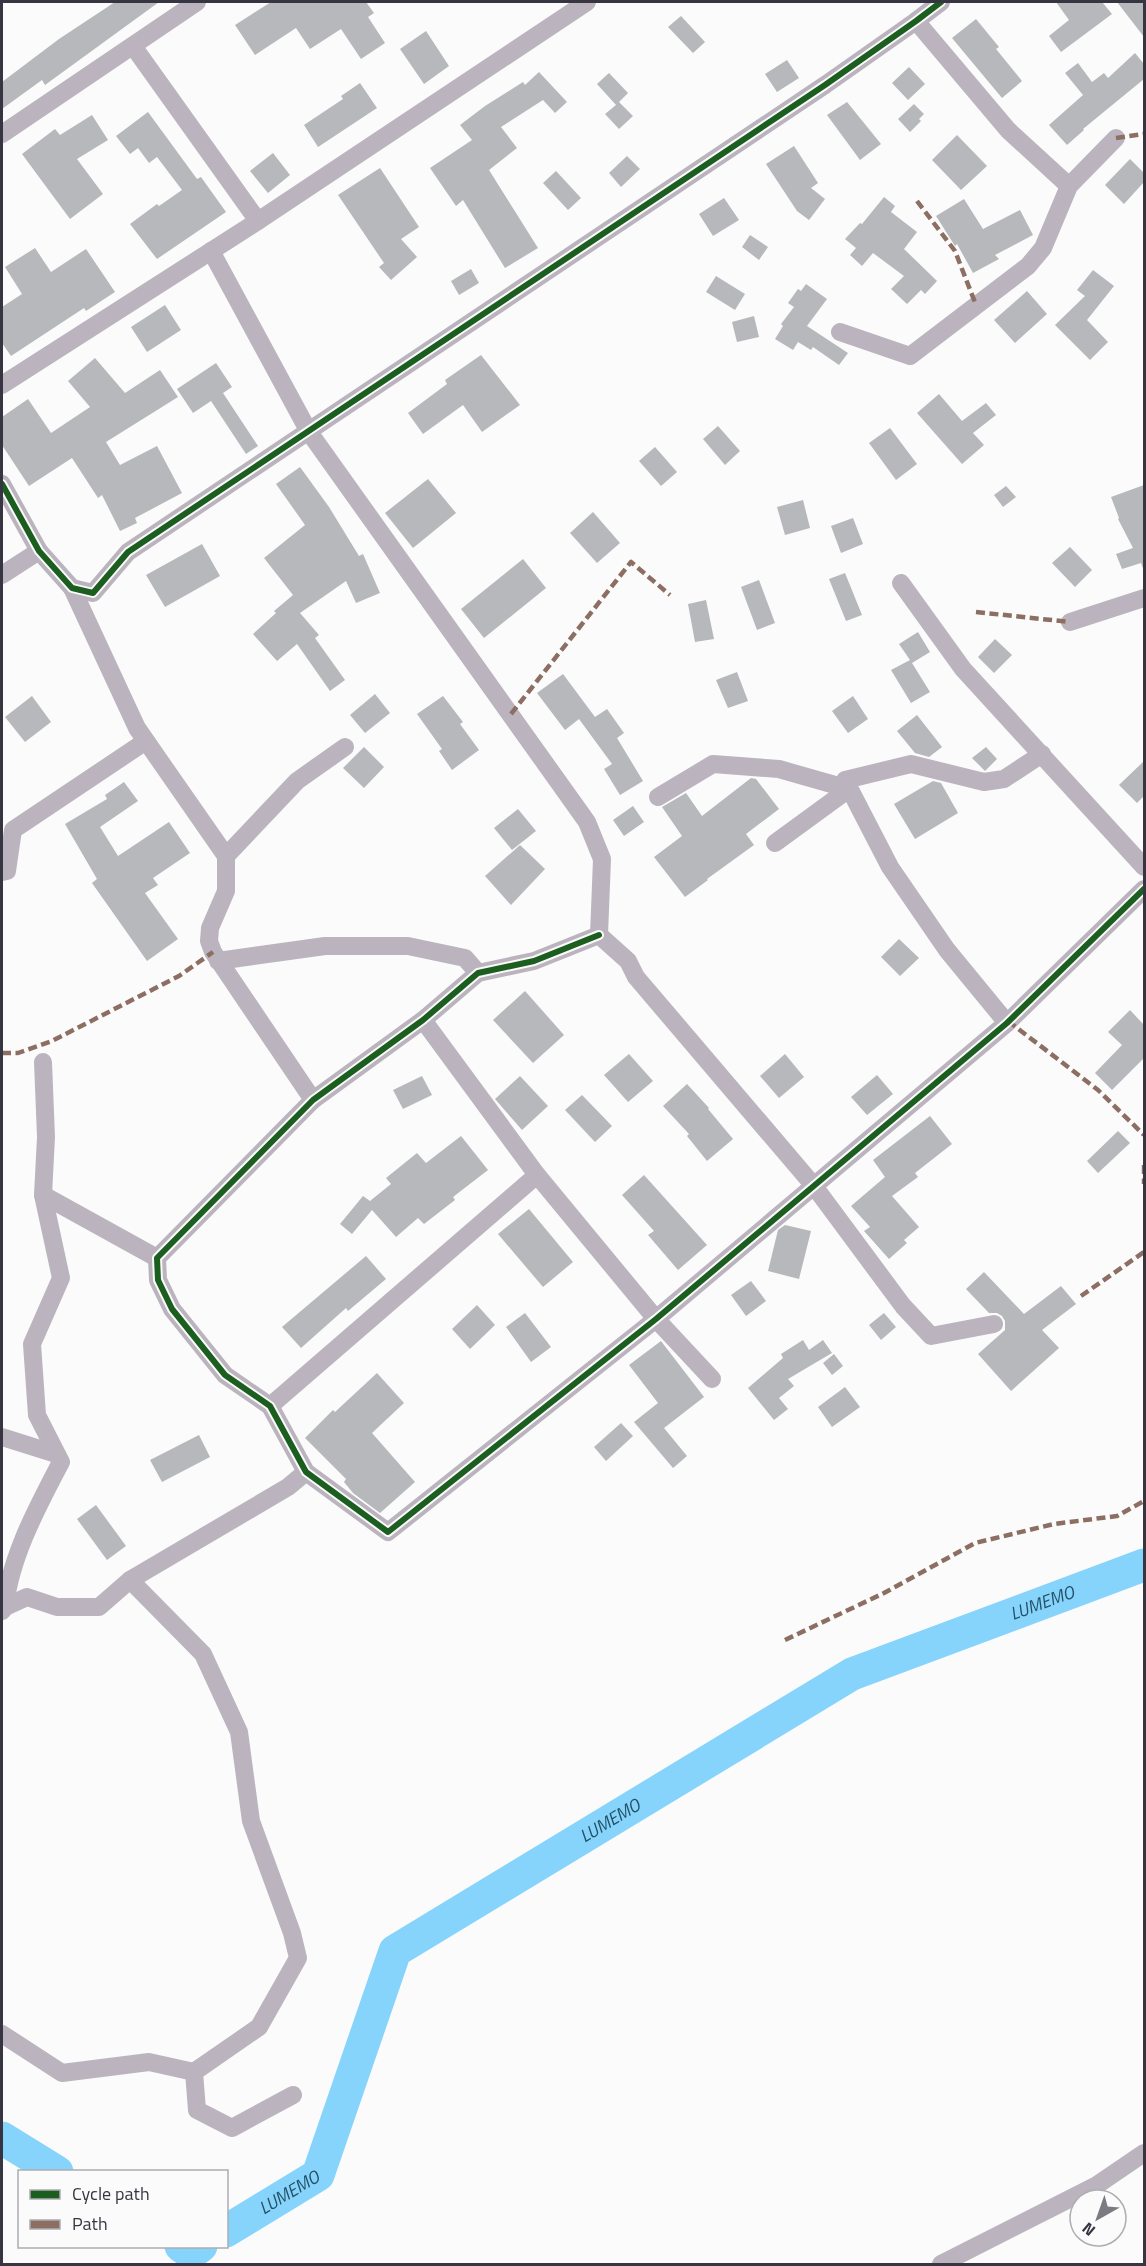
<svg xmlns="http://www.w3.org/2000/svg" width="1146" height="2266" font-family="'Titillium Web',sans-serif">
	<rect width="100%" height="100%" fill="#fbfbfb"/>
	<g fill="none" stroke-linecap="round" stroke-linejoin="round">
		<g stroke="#86d4fb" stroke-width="33">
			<path d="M2,2138L57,2172"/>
			<path id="s1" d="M226,2231L318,2175L395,1951L852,1674L1144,1565"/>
			<path d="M181,2246L191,2253L201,2246"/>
		</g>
	</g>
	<g fill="#b6b8bc">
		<path d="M115,2H159L45,85L42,80L2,109V82L59,39Z"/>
		<path d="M271,2H366L374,13L368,17L385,43L361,59L341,29L310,49L296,28L255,55L235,25Z"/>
		<path d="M1056,2H1102L1112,14L1061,52L1049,36L1069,20Z"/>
		<path d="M1117,2H1144V37Z"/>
		<path d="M681,16L705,42L693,53L668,27Z"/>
		<path d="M976,19L999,47L996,49L1022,81L1002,98L952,38Z"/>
		<path d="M426,31L449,66L424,84L400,49Z"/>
		<path d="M1135,53L1144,64V79L1083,129L1084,130L1067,145L1049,125L1083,95L1065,73L1078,63L1092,82L1104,73L1108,78Z"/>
		<path d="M787,60L799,78L777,92L765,74Z"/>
		<path d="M909,67L925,84L908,100L892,83Z"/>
		<path d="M539,72L567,102L555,113L543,100L501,127L517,148L489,170L538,248L505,268L463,200L456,206L430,168L472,140L460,125L485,106L523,82L525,85Z"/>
		<path d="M609,73L628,93L619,102L633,116L619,129L605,114L616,105L597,84Z"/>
		<path d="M360,83L377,108L318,147L304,125L343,99L341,96Z"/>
		<path d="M847,102L881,144L860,160L827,115Z"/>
		<path d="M914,104L924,114L919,119L921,121L910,132L898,119Z"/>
		<path d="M148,112L197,179L201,177L226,212L157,259L130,224L157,204L159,206L182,190L157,157L149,163L138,148L130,154L116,136Z"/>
		<path d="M92,115L108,140L77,159L103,194L70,219L22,154L55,129L60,135Z"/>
		<path d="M957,135L987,166L961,190L932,160Z"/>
		<path d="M794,146L818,183L811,188L825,199L809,220L797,211L766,164Z"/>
		<path d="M273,153L290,175L268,193L250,171Z"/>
		<path d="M627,156L640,169L621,187L609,173Z"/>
		<path d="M1130,159L1144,173V182L1124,204L1105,185Z"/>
		<path d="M380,168L419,227L401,239L417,257L391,280L379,267L384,263L338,195Z"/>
		<path d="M556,171L581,198L568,210L543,183Z"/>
		<path d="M884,197L895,206L891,212L917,232L904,249L937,281L925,294L921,290L907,304L891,289L904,276L873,253L862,266L850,255L856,248L845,239L860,223L862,224Z"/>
		<path d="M724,198L739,220L713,236L699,214Z"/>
		<path d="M964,199L983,229L1020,210L1033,235L995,255L999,259L973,273L957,244L955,246L936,216Z"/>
		<path d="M750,235L768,247L759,260L742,247Z"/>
		<path d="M35,248L51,272L86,249L115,292L86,311L84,308L11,356L2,343V307L22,294L5,267Z"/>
		<path d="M471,269L479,283L459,295L451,281Z"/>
		<path d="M1093,270L1114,286L1087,320L1108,342L1090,360L1055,325L1085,296L1077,290Z"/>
		<path d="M716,276L745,294L735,310L706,292Z"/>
		<path d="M806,284L827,299L807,326L848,353L839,365L813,347L811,350L798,342L793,350L775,339L783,326L781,324L794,307L788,303L798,289L801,291Z"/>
		<path d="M1027,291L1047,314L1015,343L994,320Z"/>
		<path d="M165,305L181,330L147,352L131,327Z"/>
		<path d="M754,316L759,337L737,342L732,322Z"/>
		<path d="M481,355L520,405L482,432L463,405L423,434L408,413L447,384L445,380Z"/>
		<path d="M95,358L125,393L160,370L178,397L106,442L120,465L157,446L182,493L135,518L137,523L120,531L102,495L98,498L72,458L29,486L2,445V417L28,399L51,433L90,407L68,381Z"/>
		<path d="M216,363L232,387L223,393L258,446L246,454L211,401L193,413L177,389Z"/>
		<path d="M939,394L962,421L986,403L996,415L973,433L984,445L962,464L917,413Z"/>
		<path d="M718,426L740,451L725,465L703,439Z"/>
		<path d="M890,428L917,464L896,480L869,443Z"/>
		<path d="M655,447L677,472L661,486L639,461Z"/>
		<path d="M300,467L329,507L359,556L363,554L380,593L356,603L346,581L300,613L319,635L315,638L345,680L330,691L297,644L277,661L253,634L276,613L274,611L293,595L264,558L305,525L276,484Z"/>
		<path d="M428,479L456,513L413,548L385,513Z"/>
		<path d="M1144,485V571L1141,563L1122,569L1116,554L1133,548L1118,519L1119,518L1111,497Z"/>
		<path d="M1006,486L1016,497L1003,507L994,495Z"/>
		<path d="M803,500L810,528L785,535L777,507Z"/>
		<path d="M593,512L620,543L597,563L570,533Z"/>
		<path d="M853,518L863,544L841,553L831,526Z"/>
		<path d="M202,544L220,576L165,607L146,575Z"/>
		<path d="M1070,547L1092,570L1075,587L1052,563Z"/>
		<path d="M523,559L546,588L484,638L461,609Z"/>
		<path d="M845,573L862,615L846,621L829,579Z"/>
		<path d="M759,580L775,623L757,630L741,587Z"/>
		<path d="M706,600L714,639L695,642L688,604Z"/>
		<path d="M918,632L930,652L912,663L930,692L911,703L891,670L910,660L899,644Z"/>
		<path d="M995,639L1012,655L994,673L978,657Z"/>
		<path d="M737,672L748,701L728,708L716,680Z"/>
		<path d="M563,674L595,717L607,709L624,733L617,738L643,781L620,795L604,769L612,764L579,719L565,730L537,693Z"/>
		<path d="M375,694L390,713L365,733L350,715Z"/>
		<path d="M32,696L51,722L25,742L5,717Z"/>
		<path d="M443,696L463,722L460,724L479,750L452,770L439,751L442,749L417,714Z"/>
		<path d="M853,696L868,719L848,733L832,711Z"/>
		<path d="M917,715L942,747L929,757L915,753L897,731Z"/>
		<path d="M364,747L384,767L364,788L343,768Z"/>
		<path d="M986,747L997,759L985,771L972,758Z"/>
		<path d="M1144,761V796L1137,803L1119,785Z"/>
		<path d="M751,778L756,779L779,809L746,834L754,845L707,879L708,880L685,897L654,857L682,836L662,807L686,793L702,816Z"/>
		<path d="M933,781L941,783L958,813L915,839L894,804Z"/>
		<path d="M124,782L138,801L100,827L118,856L169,822L190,853L153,878L158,885L145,893L178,939L147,961L92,883L97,879L65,824L107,799L105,795Z"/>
		<path d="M633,806L644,822L624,836L613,820Z"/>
		<path d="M518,809L536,831L512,850L494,828Z"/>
		<path d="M520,845L545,869L511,905L485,876Z"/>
		<path d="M899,939L919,958L900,976L881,957Z"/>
		<path d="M525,991L564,1035L533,1063L493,1020Z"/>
		<path d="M1130,1010L1144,1025V1058L1112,1090L1095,1073L1122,1045L1108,1032Z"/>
		<path d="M629,1054L653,1081L628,1102L604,1075Z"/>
		<path d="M785,1054L804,1077L779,1098L760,1076Z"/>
		<path d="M877,1075L893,1094L867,1115L851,1097Z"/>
		<path d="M422,1076L432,1095L403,1109L393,1090Z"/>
		<path d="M520,1076L548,1106L522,1130L495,1099Z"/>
		<path d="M687,1084L709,1108L708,1109L733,1139L707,1161L687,1136L689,1134L663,1106Z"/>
		<path d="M582,1095L612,1126L595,1142L565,1110Z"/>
		<path d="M930,1116L952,1144L915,1173L918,1177L892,1196L919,1227L904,1240L907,1243L889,1259L864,1231L870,1227L851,1206L885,1177L873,1160Z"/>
		<path d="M1118,1131L1130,1143L1098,1173L1087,1161Z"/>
		<path d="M461,1136L488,1170L453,1197L455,1200L424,1224L418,1218L396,1237L372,1210L352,1234L340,1224L363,1196L370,1201L391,1184L386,1178L417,1153L426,1163Z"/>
		<path d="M644,1175L707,1245L678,1270L648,1235L654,1231L622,1195Z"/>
		<path d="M529,1209L573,1262L543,1287L498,1234Z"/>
		<path d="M785,1225L811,1231L799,1279L768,1271L778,1230Z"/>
		<path d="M366,1256L386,1279L348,1311L346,1308L301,1348L282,1327Z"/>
		<path d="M984,1272L1024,1314L1061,1286L1076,1304L1042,1330L1059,1348L1011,1391L978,1354L1005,1330V1321L1002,1316L997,1313H989L966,1289Z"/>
		<path d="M751,1281L766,1301L746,1316L731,1295Z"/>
		<path d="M477,1305L495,1325L470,1349L452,1329Z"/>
		<path d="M525,1313L551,1347L531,1362L506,1327Z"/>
		<path d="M884,1313L896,1327L881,1340L869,1325Z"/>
		<path d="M803,1340L809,1350L823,1340L832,1353L788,1379L794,1386L779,1398L788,1409L774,1420L748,1388L783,1358L781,1354Z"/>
		<path d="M661,1341L704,1397L664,1428L687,1456L673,1468L634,1422L658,1403L629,1365Z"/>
		<path d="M834,1354L843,1366L832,1375L823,1363Z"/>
		<path d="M377,1373L404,1403L372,1433L415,1482L380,1513L353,1493L344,1482L346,1479L305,1438L333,1410L335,1412Z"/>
		<path d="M845,1387L860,1407L832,1427L818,1407Z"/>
		<path d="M621,1423L633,1436L606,1461L594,1447Z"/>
		<path d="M199,1435L210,1457L162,1482L150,1460Z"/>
		<path d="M96,1505L126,1546L107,1560L77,1519Z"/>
	</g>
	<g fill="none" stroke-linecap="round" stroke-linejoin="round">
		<g stroke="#bbb4be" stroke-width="18">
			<path d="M916,21L1008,130L1069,186"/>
			<path d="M133,46L258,221"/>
			<path d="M2,134L197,2"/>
			<path d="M211,251L309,432L587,822L602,859L599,935L628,961L636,977L814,1186L903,1306L931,1336L994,1324"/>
			<path d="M840,332L910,356L1028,266L1043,248L1069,186L1116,138"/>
			<path d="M2,385L258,221L587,2"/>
			<path d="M2,484L39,551L72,588L93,593L128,552L825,85L916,21L941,2"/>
			<path d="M2,575L39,551"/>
			<path d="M901,583L963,669L1144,867"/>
			<path d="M72,588L137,728L226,856V891L210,928L209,941L213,952L313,1100"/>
			<path d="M1070,622L1144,598"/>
			<path d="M658,797L713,764L779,769L849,789"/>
			<path d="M775,843L849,789"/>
			<path d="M226,856L297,781L345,747"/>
			<path d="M2,872L7,871L13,830L146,741"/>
			<path d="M599,935L534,961L478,973L423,1020L313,1100L157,1258L158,1280L172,1309L225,1375L270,1406L306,1472L388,1532L656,1319L1007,1023L1144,889"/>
			<path d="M218,961L325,946H408L465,958L478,973"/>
			<path d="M423,1020L537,1175L656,1319L712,1379"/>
			<path d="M1007,1023L947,950L890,867L845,780L911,764L984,782L1004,779L1042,754"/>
			<path d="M43,1195L157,1258"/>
			<path d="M270,1406L537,1175"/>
			<path d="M2,1437L56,1454"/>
			<path d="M130,1580L203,1654L239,1732L251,1821L292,1933L298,1958L259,2027L194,2072L197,2110L232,2128L293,2095"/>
			<path d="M5,1607C10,1557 38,1506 61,1462L37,1415L32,1344L61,1278L43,1195L46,1137L43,1062"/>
			<path d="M2,1611L5,1607L27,1597L57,1607H99L130,1580L288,1487L306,1472"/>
			<path d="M2,2034L62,2073L149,2062L194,2072"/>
			<path d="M941,2264L1097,2185L1144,2153"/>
		</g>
		<g stroke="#8d6e63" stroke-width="4.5" stroke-dasharray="9 4.5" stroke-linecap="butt">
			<path d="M1116,138L1144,134"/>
			<path d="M917,201L955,251L976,305"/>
			<path d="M976,612L1070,622"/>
			<path d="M511,714L631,562L670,595"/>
			<path d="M1008,1021L1098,1090L1144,1135"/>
			<path d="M2,1053H18L52,1041L179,976L213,952"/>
			<path d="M1144,1165V1184"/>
			<path d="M1081,1296L1144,1252"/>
			<path d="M785,1640L884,1593L975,1543L1054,1524L1117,1516L1144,1501"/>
		</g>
		<defs>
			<g id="cycleway">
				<path d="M2,484L39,551L72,588L93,593L128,552L825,85L916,21L941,2"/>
				<path d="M599,935L534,961L478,973L423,1020L313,1100L157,1258L158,1280L172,1309L225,1375L270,1406L306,1472L388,1532L656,1319L1007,1023L1144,889"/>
			</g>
		</defs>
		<use href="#cycleway" stroke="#fbfbfb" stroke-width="10"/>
		<use href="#cycleway" stroke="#1b5e20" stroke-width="6"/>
	</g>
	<g text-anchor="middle" stroke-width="6" stroke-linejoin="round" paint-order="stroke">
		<g font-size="18" font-style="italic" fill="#235067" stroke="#fbfbfb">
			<text dy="6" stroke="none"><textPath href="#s1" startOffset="1082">LUMEMO</textPath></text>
			<text dy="6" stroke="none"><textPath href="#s1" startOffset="596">LUMEMO</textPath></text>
			<text dy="6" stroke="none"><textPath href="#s1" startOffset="74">LUMEMO</textPath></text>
		</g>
	</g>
	<rect width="1146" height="2266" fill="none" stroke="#373541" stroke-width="6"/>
	<rect x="18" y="2170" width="210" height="78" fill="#fbfbfb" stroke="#adacb1" stroke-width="1.5"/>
	<rect x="30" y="2190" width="30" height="9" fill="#1b5e20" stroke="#adacb1" stroke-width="1.5"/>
	<text x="72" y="2200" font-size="18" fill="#373541">Cycle path</text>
	<rect x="30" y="2220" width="30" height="9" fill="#8d6e63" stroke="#adacb1" stroke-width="1.5"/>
	<text x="72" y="2230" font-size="18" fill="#373541">Path</text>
	<g transform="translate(1098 2218) rotate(220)"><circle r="28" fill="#fbfbfb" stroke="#adacb1" stroke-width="1.5"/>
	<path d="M0-4.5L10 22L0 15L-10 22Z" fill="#7c7a82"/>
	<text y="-9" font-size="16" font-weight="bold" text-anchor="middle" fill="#373541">N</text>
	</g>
</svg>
